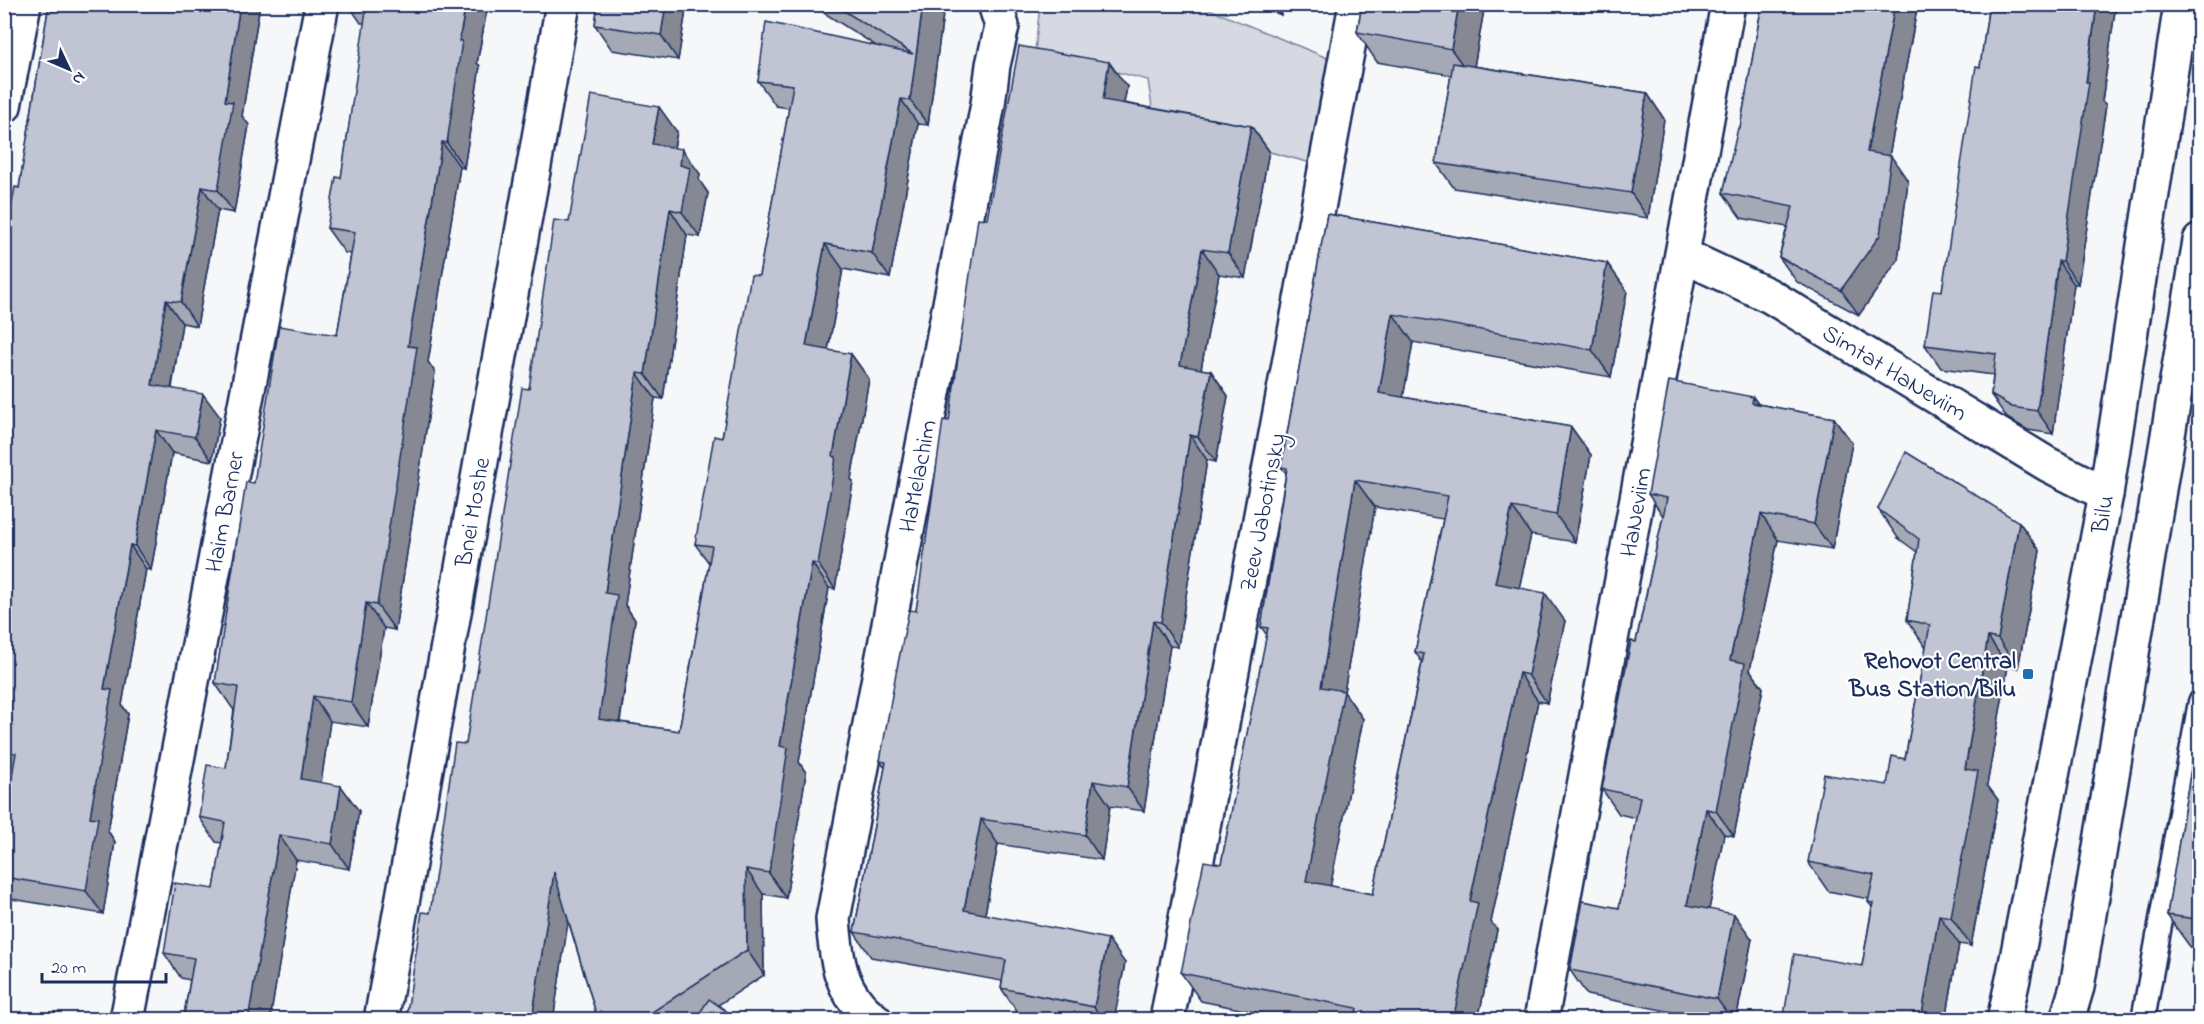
<svg xmlns="http://www.w3.org/2000/svg" width="2204" height="1024" font-family="'Indie Flower',sans-serif">
	<rect width="100%" height="100%" fill="#f6f7f9"/>
	<filter id="ink" filterUnits="userSpaceOnUse"><feTurbulence type="fractalNoise" baseFrequency=".0167" numOctaves="2"/><feDisplacementMap in="SourceGraphic" scale="12" xChannelSelector="R" yChannelSelector="G"/><feConvolveMatrix kernelMatrix="1 2 1 2 8 2 1 2 1" color-interpolation-filters="sRGB"/></filter>
	<g filter="url(#ink)">
		<path fill="#d6d9e2" stroke="#7884a0" stroke-width="1.5" d="M1040,5H1199L1337,62L1326,167L1154,121L1148,80L1035,51Z"/>
		<g fill="none" stroke-linecap="round" stroke-linejoin="round">
			<defs>
				<path id="lane" d="M2143,1020L2200,702"/>
				<g id="street">
					<path d="M4,106L24,4"/>
					<path d="M1682,255L1770,296L2047,464L2106,494"/>
					<path d="M127,1020L322,4"/>
					<path d="M381,1020L563,4"/>
					<path d="M875,1020C840,994 836,960 833,919L988,104L993,65L1002,26L995,4"/>
					<path d="M1167,1020L1356,4"/>
					<path d="M1541,1020L1728,4"/>
				</g>
				<g id="secondary">
					<path d="M2004,1020L2013,979L2106,494L2181,4"/>
					<path d="M2067,1020L2077,987L2200,241"/>
				</g>
			</defs>
			<use href="#lane" stroke="#1b2f5e" stroke-width="27"/>
			<use href="#street" stroke="#1b2f5e" stroke-width="38"/>
			<use href="#secondary" stroke="#1b2f5e" stroke-width="38"/>
			<use href="#lane" stroke="#fff" stroke-width="22"/>
			<use href="#street" stroke="#fff" stroke-width="33"/>
			<use href="#secondary" stroke="#fff" stroke-width="33"/>
		</g>
		<g fill="#a5a9b5" stroke="#1b2f5e" stroke-width="1.5" fill-rule="evenodd">
			<path d="M49,4H260L242,116L249,125L234,213L218,210L197,326L182,323L172,388L220,417L212,461L172,453L151,570L146,569L122,705L128,714L108,831L115,842L103,914L12,899L4,889V821L13,773L4,771V247L19,188Z"/>
			<path d="M348,4H488L477,63L480,66L464,168L460,167L428,362L435,372L395,630L384,628L368,727L330,721L321,782L359,811L349,869L296,860L270,1020H187L184,1015L190,980L181,978L164,953L214,889L222,843L216,842L199,817L226,768L234,709H233L215,683L254,483L337,335L351,254L345,253L327,228L341,178L365,23H361Z"/>
			<path d="M598,4H687L678,60L612,50L595,25Z"/>
			<path d="M810,4H936L943,14L928,125L918,124L890,278L843,269L828,350L851,354L869,379L851,479L853,482L835,589L829,588L799,762L806,773L786,898L763,894L764,975L718,1005L739,1020H598L568,920L553,1020L430,913L466,744L529,389L569,222L677,132L674,148L700,174L699,180L708,193L700,237L687,235L663,399L655,398L625,605L635,620L620,722L679,731L709,563L695,544L722,438L759,276L789,108L776,106L758,81L878,47Z"/>
			<path d="M1253,4H1283L1281,15Z"/>
			<path d="M1362,4H1485L1474,66L1647,93L1664,119L1648,218L1454,188L1436,163L1451,75L1377,62L1357,32Z"/>
			<path d="M1762,4H1918L1889,156L1908,181L1898,260L1859,315L1797,282L1779,257L1787,227L1741,218L1723,193L1740,128Z"/>
			<path d="M1989,4H2116L2102,101L2106,105L2078,284H2074L2053,434L2028,430L2007,418L1991,395L1993,375L1941,368L1925,345L1942,291L1980,67Z"/>
			<path d="M1127,87L1124,103L1251,126L1269,151L1245,278L1219,274L1201,369L1211,371L1228,396L1216,462L1207,460L1178,647L1170,646L1144,811L1110,806L1102,860L998,844L985,914L1125,963L1114,1020H1050L1018,1013L1001,988L1002,981L871,957L854,932L885,768L880,761L916,611L949,421L987,219Z"/>
			<path d="M1327,214L1607,263L1627,291L1611,377L1413,342L1403,397L1571,427L1591,455L1575,542L1531,535L1519,588L1565,621L1547,703L1538,701L1491,922L1497,930L1478,1020H1293L1201,1001L1181,973L1221,864L1267,635L1261,627L1286,473L1281,467ZM1375,507L1443,519L1415,652L1422,662L1373,894L1330,886L1363,719L1344,692Z"/>
			<path d="M1753,397L1758,404L1834,418L1852,443L1832,549L1778,540L1750,670L1763,688L1734,836L1724,834L1709,909L1752,939L1736,1020H1712L1587,995L1570,970L1619,908L1636,818L1619,814L1602,789L1636,642L1663,516L1648,494Z"/>
			<path d="M1878,509L2019,522L2040,551L2018,668L2008,666L1987,785L1998,800L1971,946L1959,944L1946,1020H1786L1784,1016L1862,966L1872,907L1868,902L1869,899L1828,891L1808,862L1887,785L1905,759L1926,648L1907,620L1917,552L1898,538Z"/>
			<path d="M2199,720V950L2191,948L2167,915Z"/>
		</g>
		<g fill="#868994" stroke="#1b2f5e" stroke-width="1.5">
			<path d="M240,4H260L242,116L249,125L234,213L218,190L225,101Z"/>
			<path d="M466,4H488L477,63L480,66L464,168L447,143L459,41Z"/>
			<path d="M666,4H687L678,60L661,35Z"/>
			<path d="M923,4H936L943,14L928,125L910,100Z"/>
			<path d="M1273,4H1283L1281,15Z"/>
			<path d="M1459,4H1485L1472,78L1451,49Z"/>
			<path d="M1895,4H1918L1885,177L1867,152Z"/>
			<path d="M2097,4H2116L2102,101L2106,105L2078,284L2062,261Z"/>
			<path d="M1109,62L1127,87L1120,124L1103,100Z"/>
			<path d="M1647,93L1664,119L1648,218L1631,193Z"/>
			<path d="M901,99L918,124L890,278L872,253Z"/>
			<path d="M659,107L677,132L670,169L652,144Z"/>
			<path d="M1251,126L1269,151L1245,278L1228,253Z"/>
			<path d="M442,142L460,167L428,362L435,372L395,630L377,605L408,346Z"/>
			<path d="M682,149L700,174L699,180L708,193L700,237L682,212L680,165Z"/>
			<path d="M1891,156L1908,181L1898,260L1859,315L1841,290Z"/>
			<path d="M202,187L218,210L197,326L181,302Z"/>
			<path d="M670,209L687,235L663,399L645,374Z"/>
			<path d="M825,244L843,269L824,371L806,346Z"/>
			<path d="M1202,249L1219,274L1197,390L1180,365Z"/>
			<path d="M2058,261L2074,284L2053,434L2037,411Z"/>
			<path d="M1607,263L1627,291L1611,377L1592,350Z"/>
			<path d="M166,300L182,323L168,408L152,385Z"/>
			<path d="M1393,314L1413,342L1399,421L1379,393Z"/>
			<path d="M851,354L869,379L851,479L853,482L835,589L818,564L833,456Z"/>
			<path d="M1211,371L1228,396L1216,462L1198,437Z"/>
			<path d="M637,373L655,398L625,605L635,620L616,744L599,719L605,593Z"/>
			<path d="M203,394L220,417L212,461L195,437Z"/>
			<path d="M1753,397L1771,422L1752,403Z"/>
			<path d="M1834,418L1852,443L1832,549L1814,524Z"/>
			<path d="M1571,427L1591,455L1575,542L1556,515Z"/>
			<path d="M156,430L172,453L151,570L135,546Z"/>
			<path d="M1190,435L1207,460L1178,647L1161,622Z"/>
			<path d="M1355,480L1375,507L1344,692L1363,719L1326,909L1306,881L1321,687Z"/>
			<path d="M1512,507L1531,535L1514,611L1495,583Z"/>
			<path d="M1761,514L1778,540L1750,670L1763,688L1734,836L1716,811L1730,660Z"/>
			<path d="M2019,522L2040,551L2018,668L1998,639Z"/>
			<path d="M130,545L146,569L122,705L128,714L108,831L115,842L103,914L86,891L90,817L104,689Z"/>
			<path d="M812,563L829,588L799,762L806,773L786,898L769,873L780,746Z"/>
			<path d="M1545,593L1565,621L1547,703L1528,675Z"/>
			<path d="M366,603L384,628L368,727L351,702Z"/>
			<path d="M1153,621L1170,646L1144,811L1127,787Z"/>
			<path d="M1988,637L2008,666L1987,785L1998,800L1971,946L1951,917L1965,769Z"/>
			<path d="M1519,673L1538,701L1491,922L1497,930L1478,1020H1453L1470,901Z"/>
			<path d="M313,696L330,721L318,804L301,779Z"/>
			<path d="M1093,781L1110,806L1102,860L1085,835Z"/>
			<path d="M341,786L359,811L349,869L332,844Z"/>
			<path d="M1706,809L1724,834L1705,930L1687,905Z"/>
			<path d="M981,819L998,844L981,935L964,910Z"/>
			<path d="M279,835L296,860L270,1020H248Z"/>
			<path d="M746,869L763,894L764,975L747,950Z"/>
			<path d="M554,872L572,897L553,1020H532Z"/>
			<path d="M1734,914L1752,939L1736,1020H1732L1717,999Z"/>
			<path d="M1939,915L1959,944L1946,1020H1921Z"/>
			<path d="M4,929L10,937L4,965Z"/>
			<path d="M1108,939L1125,963L1114,1020H1102L1094,1007Z"/>
		</g>
		<g fill="#c0c4d3" stroke="#1b2f5e" stroke-width="1.5" fill-rule="evenodd">
			<path d="M49,4H240L225,101L233,102L218,190L202,187L181,302L166,300L152,385L203,394L195,437L156,430L135,546L130,545L104,689L112,690L90,817L98,818L86,891L4,877V821L16,753L4,751V247L15,187L19,188Z"/>
			<path d="M367,4H466L459,41H462L447,143L442,142L408,346L417,347L377,605L366,603L351,702L313,696L301,779L341,786L332,844L279,835L248,1020H210L184,1015L194,958L164,953L175,883L214,889L225,822L199,817L207,765L226,768L238,687L215,683L246,482L254,483L279,326L337,335L355,232L327,228L336,177L341,178Z"/>
			<path d="M598,4H666L661,35L595,25Z"/>
			<path d="M833,4H923L910,100L901,99L872,253L825,244L806,346L851,354L833,456L836,457L818,564L812,563L780,746L788,748L769,873L746,869L747,950L640,1020H598L554,872L532,1020H406L422,912L430,913L455,743L466,744L522,388L529,389L554,220L569,222L591,95L659,107L652,144L682,149L680,165L690,168L682,212L670,209L645,374L637,373L605,593L617,595L599,719L679,731L712,546L695,544L714,436L722,438L751,275L759,276L793,85L758,81L766,22L913,54Z"/>
			<path d="M1362,4H1459L1451,49L1357,32Z"/>
			<path d="M1762,4H1895L1867,152L1891,156L1880,235L1841,290L1779,257L1793,207L1723,193L1738,128H1740Z"/>
			<path d="M1989,4H2097L2086,82H2089L2062,261H2058L2037,411L2012,407L1991,395L1996,354L1925,345L1933,290L1942,291L1976,66L1980,67Z"/>
			<path d="M1019,46L1109,62L1103,100L1251,126L1228,253L1202,249L1180,365L1211,371L1198,437L1190,435L1161,622L1153,621L1127,787L1093,781L1085,835L981,819L964,910L1108,939L1094,1007L1001,988L1006,960L854,932L886,762L880,761L896,673L909,610L916,611L943,420L949,421L978,218L987,219Z"/>
			<path d="M1453,63L1647,93L1631,193L1436,163Z"/>
			<path d="M1327,214L1607,263L1592,350L1393,314L1379,393L1571,427L1556,515L1512,507L1495,583L1545,593L1528,675L1519,673L1470,901L1478,903L1453,1020H1388L1356,1013L1357,1008L1181,973L1204,861L1221,864L1268,628L1261,627L1287,468L1281,467ZM1355,480L1448,496L1415,652L1424,654L1373,894L1306,881L1344,691L1321,687Z"/>
			<path d="M1669,381L1753,397L1752,403L1834,418L1814,524L1761,514L1730,660L1745,663L1716,811L1706,809L1687,905L1734,914L1717,999L1570,970L1583,901L1619,908L1640,797L1602,789L1631,641L1636,642L1667,498L1648,494Z"/>
			<path d="M1906,452L2019,522L1998,639L1988,637L1965,769L1978,771L1951,917L1939,915L1921,1020H1807L1784,1016L1794,954L1862,966L1873,903L1868,902L1874,875L1808,862L1824,774L1887,785L1892,756L1905,759L1930,625L1907,620L1919,539L1878,509Z"/>
			<path d="M2199,720V935L2196,919L2167,915Z"/>
			<path d="M709,999L739,1020H695Z"/>
		</g>
	</g>
	<rect fill="#1f6fb2" stroke="#fff" stroke-width="2" x="2022" y="668" width="12" height="12" rx="3"/>
	<g text-anchor="middle" stroke-width="4.5" stroke-linejoin="round" paint-order="stroke">
		<g font-size="24" fill="#1b2f5e" stroke="#fff">
			<text transform="translate(1895 372) rotate(31)" y="8">Simtat HaNeviim</text>
			<text transform="translate(917 476) rotate(-79)" y="8">HaMelachim</text>
			<text transform="translate(224 512) rotate(-79)" y="8">Haim Barner</text>
			<text transform="translate(472 512) rotate(-80)" y="8">Bnei Moshe</text>
			<text transform="translate(1262 512) rotate(-79)" y="8">Zeev Jabotinsky</text>
			<text transform="translate(1635 512) rotate(-80)" y="8">HaNeviim</text>
			<text transform="translate(2102 514) rotate(-80)" y="8">Bilu</text>
		</g>
		<g font-size="24" font-weight="bold" fill="#1b2f5e" stroke="#fff" text-anchor="end">
			<text x="2016" y="668">Rehovot Central<tspan x="2016" dy="28">Bus Station/Bilu</tspan></text>
		</g>
	</g>
	<rect width="2204" height="1024" fill="none" stroke="#fff" stroke-width="24"/>
	<rect x="12" y="12" width="2180" height="1000" fill="none" stroke="#1b2f5e" stroke-width="2" filter="url(#ink)"/>
	<g transform="translate(69 69) rotate(134)" stroke="#ffffff" stroke-width="4.5" paint-order="stroke">
	<path d="M0-4.5L10 22L0 15L-10 22Z" fill="#1b2f5e"/>
	<text y="-9" font-size="16" font-weight="bold" text-anchor="middle" fill="#1b2f5e">N</text>
	</g>
	<path d="M42 973v9h124v-9" fill="none" stroke="#1b2f5e" stroke-width="3"/>
	<text x="51" y="973" font-size="18" fill="#1b2f5e" stroke="#ffffff" stroke-width="4.5" paint-order="stroke">20 m</text>
</svg>
